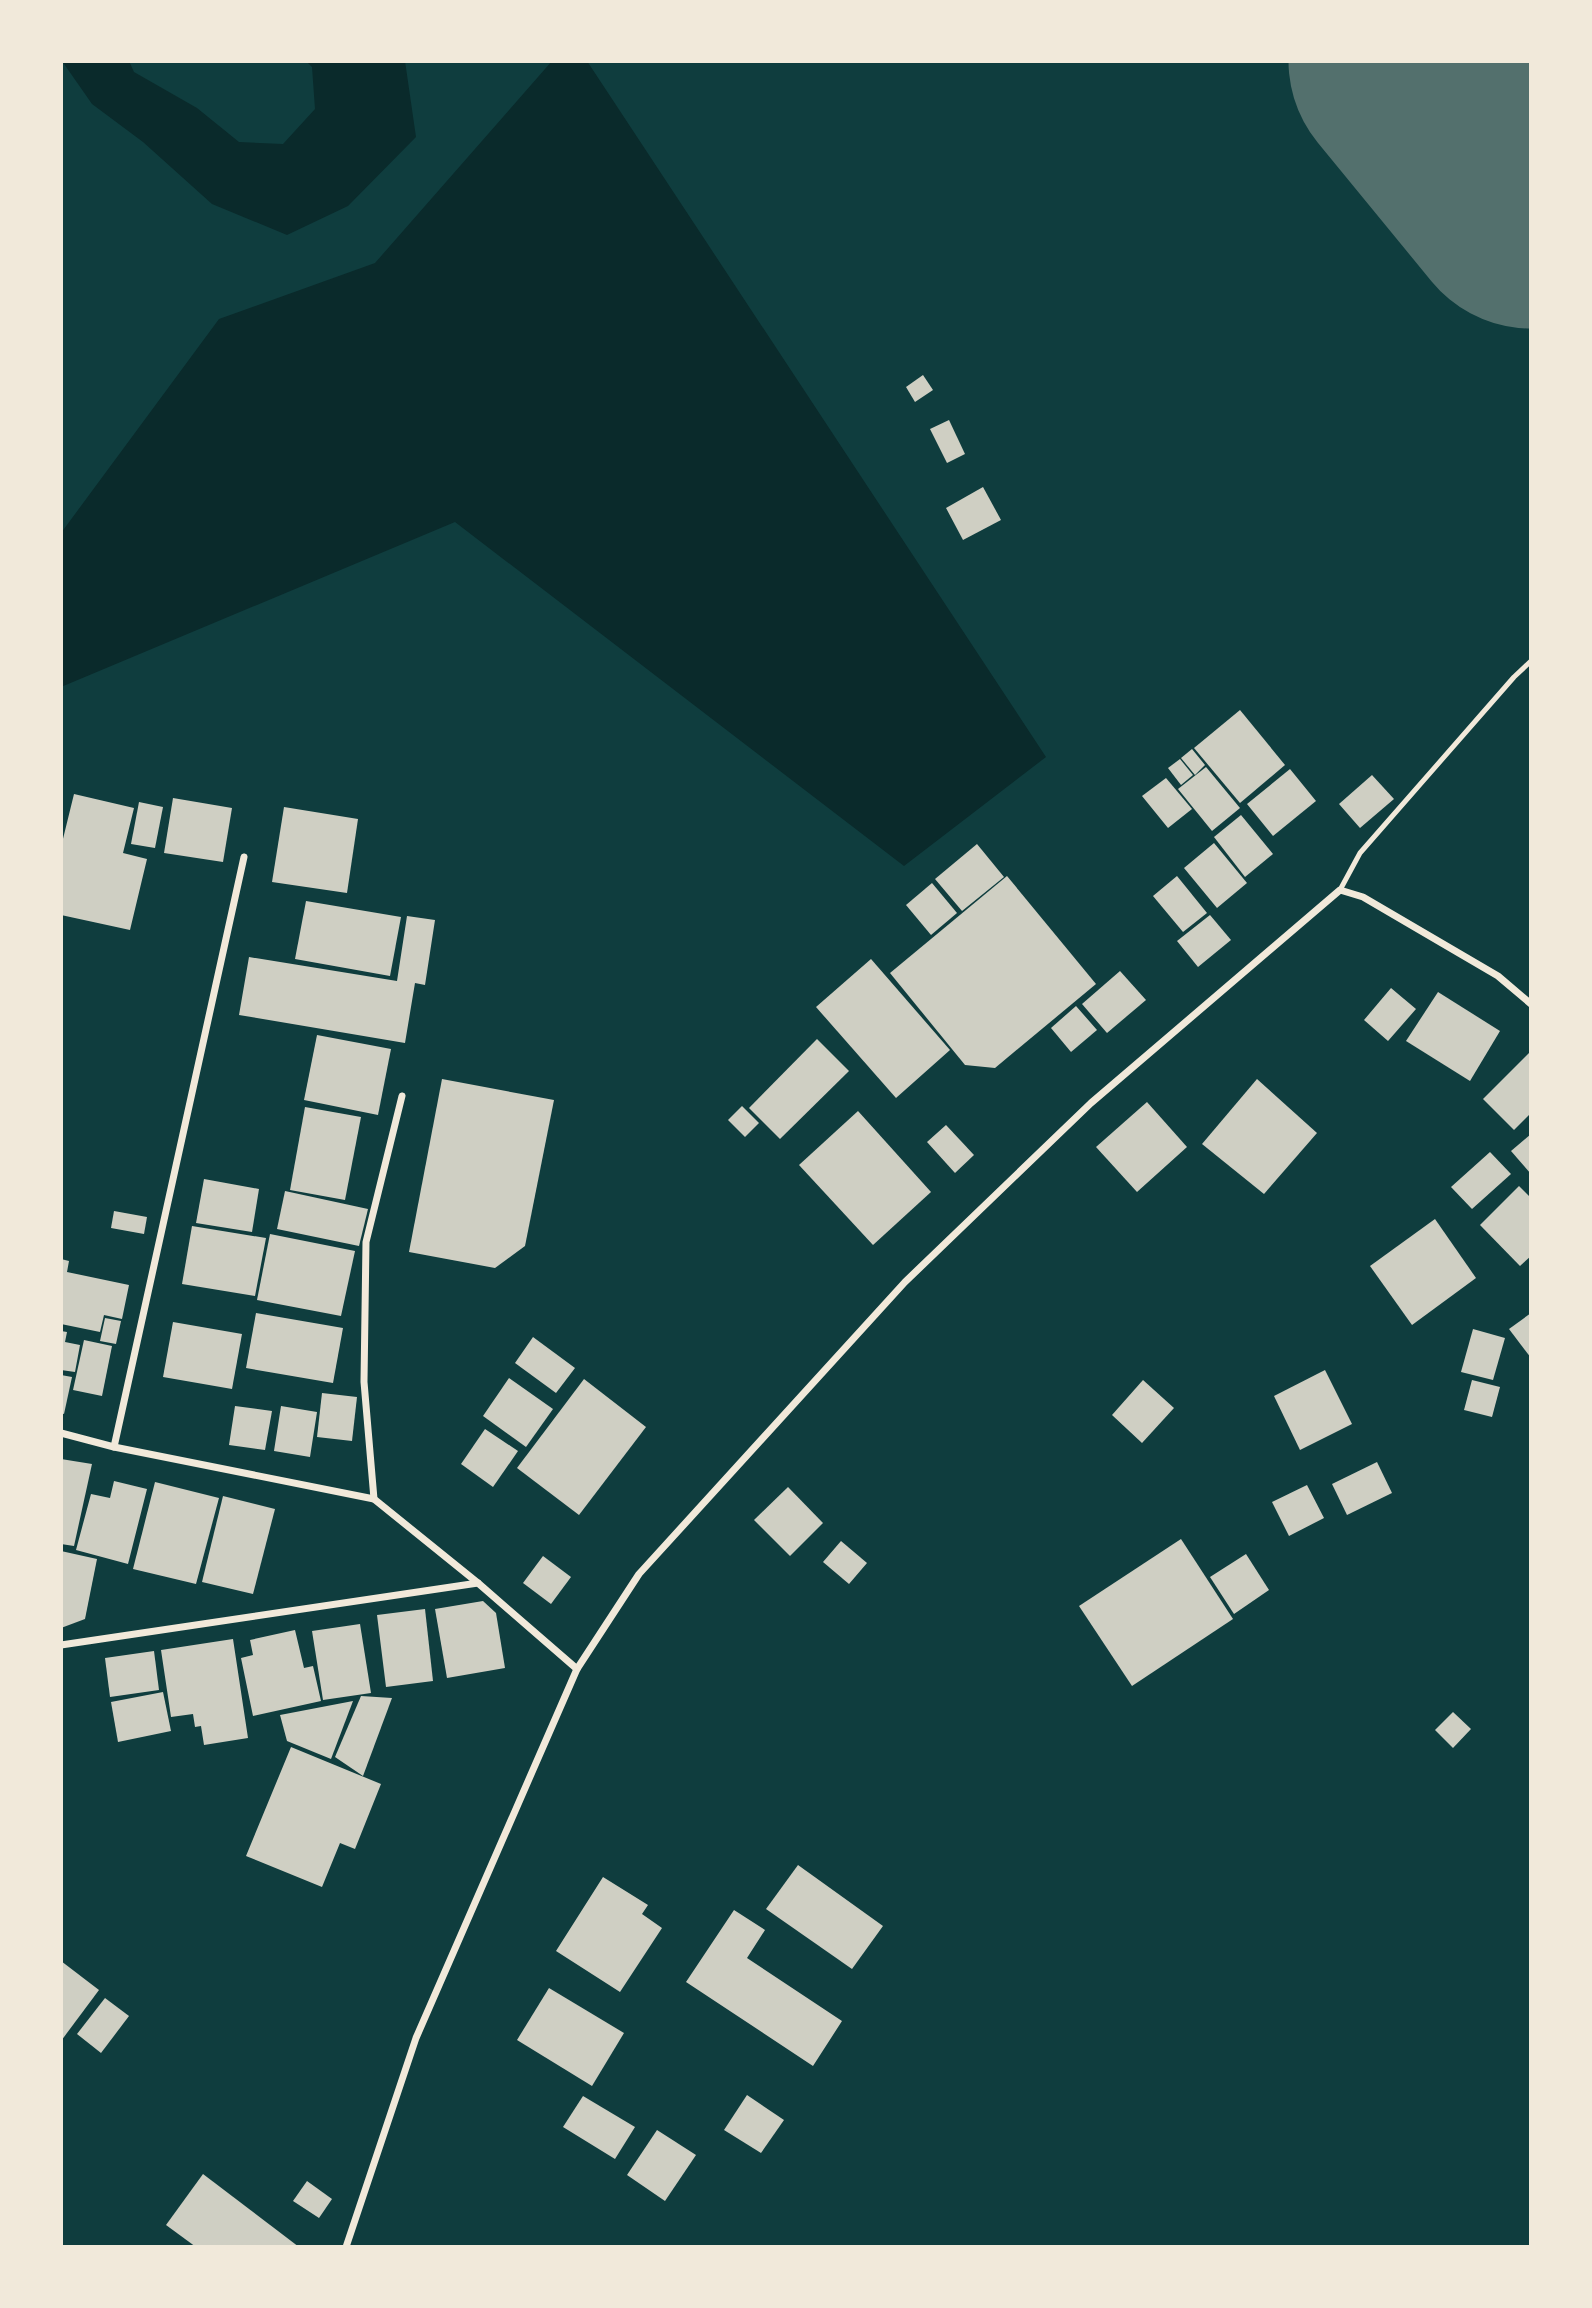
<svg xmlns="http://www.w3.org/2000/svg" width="1592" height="2308" font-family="Rubik,sans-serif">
	<rect width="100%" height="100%" fill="#0f3d3e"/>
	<g fill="#0a2a2b">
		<path d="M62,61H129L134,72L197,108L239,142L283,144L315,109L312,67L306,61H405L416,137L348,206L287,235L212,204L143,142L92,104Z"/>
		<path d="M552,61H587L1046,757L904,866L455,522L61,687V533L219,319L375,263Z"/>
	</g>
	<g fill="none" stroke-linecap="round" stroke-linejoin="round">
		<path stroke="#53706d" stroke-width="257" d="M1417,61L1531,200"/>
	</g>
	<g fill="#cfcfc3">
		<path d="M923,375L933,390L915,402L906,387Z"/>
		<path d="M949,420L965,454L947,463L930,429Z"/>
		<path d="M983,487L1001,520L963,540L946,508Z"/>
		<path d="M1240,710L1285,765L1240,803L1194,748Z"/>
		<path d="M1192,749L1205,765L1195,775L1181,758Z"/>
		<path d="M1180,759L1193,775L1181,785L1168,768Z"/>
		<path d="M1206,767L1240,808L1212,831L1178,789Z"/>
		<path d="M1290,769L1316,801L1273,836L1247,804Z"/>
		<path d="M1372,775L1394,799L1360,828L1339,804Z"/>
		<path d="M1166,778L1192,809L1168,828L1142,796Z"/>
		<path d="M74,794L134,808L123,853L147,859L130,930L61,915V847Z"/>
		<path d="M173,798L232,808L223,862L164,853Z"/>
		<path d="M139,802L163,807L155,848L131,844Z"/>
		<path d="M284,807L358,819L347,893L272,882Z"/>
		<path d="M1241,815L1273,854L1245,877L1214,837Z"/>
		<path d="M1214,843L1247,883L1217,908L1184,868Z"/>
		<path d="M977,844L1004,877L962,911L935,879Z"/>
		<path d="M1007,876L1096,984L995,1068L965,1065L890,973Z"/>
		<path d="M1177,876L1207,913L1183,932L1153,896Z"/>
		<path d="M932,883L957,913L931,935L906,905Z"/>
		<path d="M306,901L401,917L390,976L295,959Z"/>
		<path d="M1210,915L1231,940L1198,967L1177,941Z"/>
		<path d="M407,916L435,920L425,985L415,983L405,1043L239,1015L249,957L397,981Z"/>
		<path d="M871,959L950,1050L896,1098L816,1007Z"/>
		<path d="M1120,971L1146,1000L1107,1033L1082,1004Z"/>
		<path d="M1391,988L1416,1009L1388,1041L1364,1020Z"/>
		<path d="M1438,992L1500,1031L1470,1081L1406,1041Z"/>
		<path d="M1076,1006L1097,1030L1071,1052L1051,1028Z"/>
		<path d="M317,1035L391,1049L378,1115L304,1100Z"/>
		<path d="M817,1039L849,1071L780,1139L749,1108Z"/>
		<path d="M1531,1051V1113L1514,1130L1483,1099Z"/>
		<path d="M442,1079L554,1100L525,1246L495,1268L409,1252Z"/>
		<path d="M1257,1079L1317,1133L1264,1194L1202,1144Z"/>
		<path d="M1147,1102L1187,1147L1137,1192L1096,1147Z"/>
		<path d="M742,1106L759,1123L745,1137L728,1120Z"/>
		<path d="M305,1107L361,1117L345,1200L290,1190Z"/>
		<path d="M858,1111L931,1192L873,1245L799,1165Z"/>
		<path d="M946,1125L974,1155L955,1173L927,1142Z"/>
		<path d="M1531,1134V1174L1511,1151Z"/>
		<path d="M1490,1152L1511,1174L1472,1209L1451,1187Z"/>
		<path d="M204,1179L259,1189L252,1232L196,1223Z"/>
		<path d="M1519,1186L1531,1198V1256L1520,1266L1480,1225Z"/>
		<path d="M285,1191L368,1209L359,1246L277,1229Z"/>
		<path d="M114,1211L147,1217L144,1234L111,1228Z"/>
		<path d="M1435,1219L1476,1278L1412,1325L1370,1266Z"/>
		<path d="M192,1226L266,1238L255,1296L182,1284Z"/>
		<path d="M270,1234L355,1251L341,1316L257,1300Z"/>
		<path d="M61,1259L69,1261L67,1272L129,1285L122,1319L104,1315L100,1332L61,1324Z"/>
		<path d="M256,1313L343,1328L333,1383L246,1368Z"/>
		<path d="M1531,1313V1358L1509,1329Z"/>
		<path d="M105,1318L121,1321L116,1344L100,1341Z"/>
		<path d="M173,1322L242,1334L232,1389L163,1377Z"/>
		<path d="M1473,1329L1505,1338L1493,1380L1461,1372Z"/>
		<path d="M61,1331L67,1332L65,1342L80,1345L75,1372L61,1370Z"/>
		<path d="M533,1337L575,1368L556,1393L515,1363Z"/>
		<path d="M84,1340L112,1346L102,1396L73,1390Z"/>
		<path d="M1325,1370L1352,1424L1300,1450L1274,1396Z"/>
		<path d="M61,1375L72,1377L64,1414L61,1413Z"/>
		<path d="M509,1378L553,1409L526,1447L483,1416Z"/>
		<path d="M584,1379L646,1427L579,1515L517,1468Z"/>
		<path d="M1143,1380L1174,1408L1142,1443L1112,1415Z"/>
		<path d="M1472,1380L1500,1387L1492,1417L1464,1410Z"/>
		<path d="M322,1393L357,1397L352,1441L317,1437Z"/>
		<path d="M235,1406L272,1411L265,1450L229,1445Z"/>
		<path d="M281,1406L317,1412L310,1457L274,1451Z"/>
		<path d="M485,1429L518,1451L493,1487L461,1464Z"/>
		<path d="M61,1459L92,1464L74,1546L61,1544Z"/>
		<path d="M1377,1462L1392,1493L1347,1515L1332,1484Z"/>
		<path d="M114,1481L147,1489L128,1564L76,1550L91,1494L110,1498Z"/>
		<path d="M155,1482L219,1498L196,1584L133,1569Z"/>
		<path d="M1307,1485L1324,1518L1289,1536L1272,1502Z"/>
		<path d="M788,1487L823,1523L790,1556L754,1520Z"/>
		<path d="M223,1496L275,1509L253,1594L202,1582Z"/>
		<path d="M1181,1539L1233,1619L1132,1686L1079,1606Z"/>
		<path d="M841,1541L867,1563L849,1584L823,1562Z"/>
		<path d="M61,1551L97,1559L85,1619L61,1628Z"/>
		<path d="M1246,1554L1269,1590L1234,1614L1210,1577Z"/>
		<path d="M543,1556L571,1577L551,1604L523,1583Z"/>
		<path d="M483,1601L496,1613L505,1668L447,1678L435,1609Z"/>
		<path d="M425,1609L433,1681L386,1687L377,1615Z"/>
		<path d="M360,1624L371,1693L323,1700L312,1631Z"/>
		<path d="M295,1630L304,1668L313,1666L321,1701L253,1716L241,1658L253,1655L250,1640Z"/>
		<path d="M233,1639L248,1738L204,1745L201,1726L195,1727L193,1714L171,1717L161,1650Z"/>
		<path d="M154,1651L159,1690L110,1697L105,1658Z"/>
		<path d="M163,1692L171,1731L118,1742L111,1702Z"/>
		<path d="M361,1696L392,1698L363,1776L335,1757Z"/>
		<path d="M353,1701L331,1759L287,1741L280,1715Z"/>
		<path d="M1453,1712L1471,1729L1453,1748L1435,1730Z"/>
		<path d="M291,1747L381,1784L355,1849L340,1843L322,1887L246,1856Z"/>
		<path d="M798,1865L883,1926L852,1969L766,1909Z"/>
		<path d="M603,1877L648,1905L642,1914L662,1928L620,1992L556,1951Z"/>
		<path d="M734,1910L765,1930L747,1958L842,2021L813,2066L686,1982Z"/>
		<path d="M61,1961L99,1990L61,2041Z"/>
		<path d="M549,1988L624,2033L592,2086L517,2040Z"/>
		<path d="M105,1998L129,2016L101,2053L77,2034Z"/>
		<path d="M747,2095L784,2120L761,2153L724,2130Z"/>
		<path d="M583,2096L635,2127L615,2159L563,2127Z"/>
		<path d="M657,2130L696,2155L665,2201L627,2175Z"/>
		<path d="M203,2174L299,2247H196L166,2225Z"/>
		<path d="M307,2181L332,2199L319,2218L293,2201Z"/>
	</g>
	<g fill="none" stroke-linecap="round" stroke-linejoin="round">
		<path stroke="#f1e9da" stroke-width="5" d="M1340,890L1360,853L1514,677L1531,661"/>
		<g stroke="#f1e9da" stroke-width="7">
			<path d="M402,1096L366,1242L364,1382L374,1499L478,1583L577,1669"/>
			<path d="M61,1433L114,1447L374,1499"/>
			<path d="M114,1447L244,857"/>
			<path d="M61,1645L478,1583"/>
			<path d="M346,2247L416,2038L577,1669L639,1574L905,1282L1091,1103L1340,890L1363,897L1498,976L1531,1004"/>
		</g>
	</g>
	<rect width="1592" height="2308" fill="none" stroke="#f1e9da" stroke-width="126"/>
</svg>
